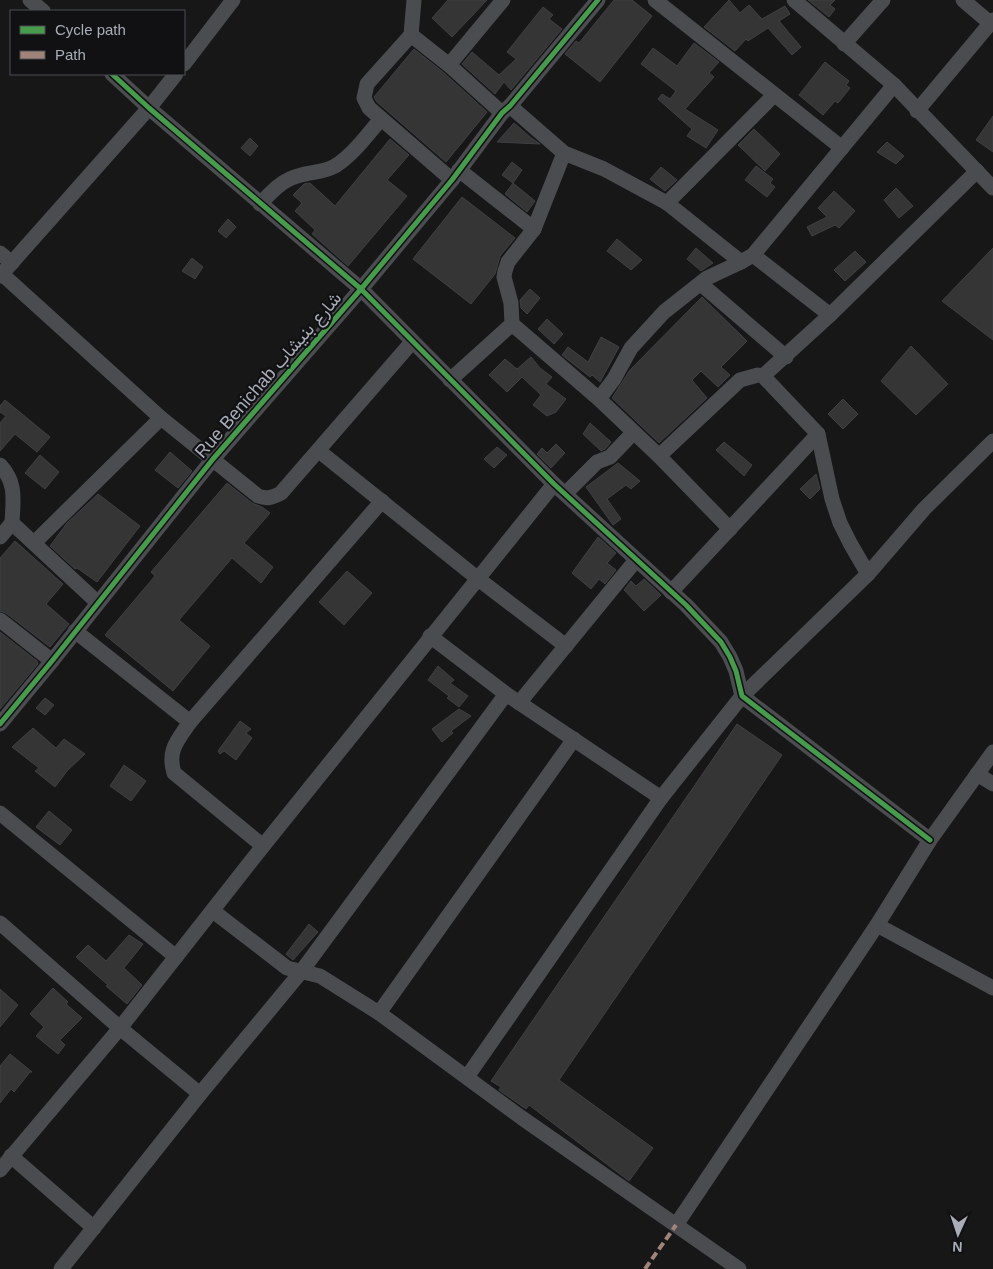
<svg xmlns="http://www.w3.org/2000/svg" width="993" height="1269" font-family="Helvetica,Vazirmatn,sans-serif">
	<rect width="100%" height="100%" fill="#171717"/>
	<g fill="#353536" stroke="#3f4043">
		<path d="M448,0H487L452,37L432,18Z"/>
		<path d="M614,0H632L652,16L600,82L565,54L576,41L579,43Z"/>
		<path d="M729,0L740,13L749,5L762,19L785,6L790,14L779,21L801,47L792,55L768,28L748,41L746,39L735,51L704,27Z"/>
		<path d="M808,0H835L830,5L835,9L829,17Z"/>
		<path d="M543,7L553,15L549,19L562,29L511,90L504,82L495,94L462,64L472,52L499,75L516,59L507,52Z"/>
		<path d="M694,43L719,62L709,73L714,77L685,109L718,130L706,148L687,136L692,129L658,99L662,94L670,99L676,91L641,64L653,48L677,66Z"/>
		<path d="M414,49L443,72L487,112L446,162L377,102L374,97Z"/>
		<path d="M825,62L849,81L846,85L850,88L838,103L835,101L823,115L799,95Z"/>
		<path d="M993,116V152L976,140Z"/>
		<path d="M514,123L530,137L540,144L497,142Z"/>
		<path d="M754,129L780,154L765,171L738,145Z"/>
		<path d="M250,138L258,146L250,156L241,148Z"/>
		<path d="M390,139L409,155L387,180L407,196L348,266L312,234L315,230L295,211L302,203L293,195L304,184L310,183L335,206Z"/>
		<path d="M887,142L904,156L896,164L877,152Z"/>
		<path d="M512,162L522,170L513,183L502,175Z"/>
		<path d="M756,166L773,179L770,183L775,187L767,197L745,180Z"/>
		<path d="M661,167L677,180L665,191L650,179Z"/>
		<path d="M513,183L535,201L527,212L505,194Z"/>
		<path d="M896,188L913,206L899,218L884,200Z"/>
		<path d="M834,191L855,211L839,228L835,225L812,236L807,227L827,217L818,208Z"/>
		<path d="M462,197L515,238L500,256L495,274L471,304L413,259Z"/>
		<path d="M228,219L236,227L226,238L218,231Z"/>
		<path d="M617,239L642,260L631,270L607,251Z"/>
		<path d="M696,248L713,263L701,271L687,259Z"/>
		<path d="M993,248V340L942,301Z"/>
		<path d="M855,251L866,262L845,281L834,270Z"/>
		<path d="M192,258L203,267L195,279L182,271Z"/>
		<path d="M530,289L540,298L527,314L521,308L520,300Z"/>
		<path d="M702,297L747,341L721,367L730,375L718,387L701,371L692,380L707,398L659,443L612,398L630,370Z"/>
		<path d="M547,319L563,334L554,344L538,329Z"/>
		<path d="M601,337L619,347L600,382L592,375L590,377L562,355L568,347L588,362Z"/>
		<path d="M911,346L948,384L916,415L881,381Z"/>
		<path d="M531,357L540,368L552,377L546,384L566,399L556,412L547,416L533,405L541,395L522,377L507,392L489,375L505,359L517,369Z"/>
		<path d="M843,399L858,414L843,429L828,414Z"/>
		<path d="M5,400L50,437L37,452L15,434L0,451V423L6,416L0,412V406Z"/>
		<path d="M590,423L611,442L605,449L601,451L583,434Z"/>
		<path d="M724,442L752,465L744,476L716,450Z"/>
		<path d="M556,444L565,453L551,468L537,454L542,448L547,453Z"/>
		<path d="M497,447L507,455L494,468L484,459Z"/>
		<path d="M170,452L192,471L178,488L155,470Z"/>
		<path d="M40,455L59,472L45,489L25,473Z"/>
		<path d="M618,463L640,481L631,489L626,485L607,499L621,519L613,525L586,487Z"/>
		<path d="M816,474L820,489L810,499L800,489Z"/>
		<path d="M227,483L252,503L262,507L270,513L244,543L273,567L261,583L232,558L179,620L210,646L173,691L105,635L155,576L151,572Z"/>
		<path d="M98,494L140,526L97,582L77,568L75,569L50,546L67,523Z"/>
		<path d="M598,537L616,553L607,563L616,570L605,584L599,579L591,589L572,573Z"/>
		<path d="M15,541L63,584L46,604L69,624L50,647L6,613L0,611V558Z"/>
		<path d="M347,571L372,593L344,625L319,602Z"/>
		<path d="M644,579L661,595L644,611L624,590L631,581L636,586Z"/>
		<path d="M0,632L37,661L38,664L0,709Z"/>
		<path d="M438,666L454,680L450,683L468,696L459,707L447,698L449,696L428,680Z"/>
		<path d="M45,698L54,705L45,715L36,708Z"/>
		<path d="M459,709L471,716L451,731L453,733L442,742L432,729Z"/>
		<path d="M240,721L251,729L246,733L252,738L236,760L224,751L220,754L218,751Z"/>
		<path d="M737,724L782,755L559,1080L653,1148L629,1181L529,1105L526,1109L499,1090L501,1087L491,1081Z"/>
		<path d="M33,728L56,748L64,739L85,754L67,771L55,787L35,771L39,768L12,747Z"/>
		<path d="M124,765L146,781L131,801L110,786Z"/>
		<path d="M49,811L72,830L60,845L36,827Z"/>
		<path d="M309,924L318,932L293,960L286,954Z"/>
		<path d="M129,935L143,944L124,968L142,985L127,1004L106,986L108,985L76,957L88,945L106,961Z"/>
		<path d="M53,988L68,1002L66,1004L82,1018L60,1040L65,1045L58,1054L36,1036L44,1027L30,1014Z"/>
		<path d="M0,989L18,1005L0,1027Z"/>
		<path d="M10,1054L32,1072H30L14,1092L11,1089L0,1103V1066Z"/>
	</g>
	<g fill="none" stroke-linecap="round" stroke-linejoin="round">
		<g stroke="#4b4c50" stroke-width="15">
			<path d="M30,0L43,11"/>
			<path d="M414,0L411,35L367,84L364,98L369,108L452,180"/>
			<path d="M655,0L842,148"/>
			<path d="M794,0L894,85L993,188"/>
			<path d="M963,0L990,23"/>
			<path d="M411,35L449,65"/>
			<path d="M844,44L883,0"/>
			<path d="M184,64L233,0"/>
			<path d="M112,74L149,108L361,289L554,484L686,605L721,642L730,657L736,671L742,696L930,840"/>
			<path d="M510,106L564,153L604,169L667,203L741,262"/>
			<path d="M917,111L993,20"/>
			<path d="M502,113L449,65L503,0"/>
			<path d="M459,170L534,229L564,153"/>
			<path d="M667,203L774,95"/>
			<path d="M260,204C272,191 283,179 301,175C312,172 324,172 335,166C353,155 367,135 381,119"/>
			<path d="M0,253L12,263"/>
			<path d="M753,255L830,315"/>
			<path d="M2,274L161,418L258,496C267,499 272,498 281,493L412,342"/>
			<path d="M0,276L149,108L176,74"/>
			<path d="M701,284L786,357"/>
			<path d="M512,324L511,303L504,277L505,271L508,262L534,229"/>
			<path d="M450,380L512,324L599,399L659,456L730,529"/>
			<path d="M599,399L614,379L631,348L664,312L707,278L741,262L753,255L894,85"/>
			<path d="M319,451L477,578L566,646"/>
			<path d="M659,456L740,380L758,375L763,376"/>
			<path d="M0,465C17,483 13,500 12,523L98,603"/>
			<path d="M565,494L597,462L610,457L633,433"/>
			<path d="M0,537L12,523"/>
			<path d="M34,543L161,418"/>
			<path d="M868,574L850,543L840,523L832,499L818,434L763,376L830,315L977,171"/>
			<path d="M671,592L818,434"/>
			<path d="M0,620L52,661"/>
			<path d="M75,631L190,722"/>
			<path d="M430,636L506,694L661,798L467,1077"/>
			<path d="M519,703L636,560"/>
			<path d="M0,724L52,661L213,459L361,289L452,180L502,113L510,106L598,0"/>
			<path d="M977,774L993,784"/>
			<path d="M661,798L742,696L868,574L924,509L993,441"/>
			<path d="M0,813L176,957"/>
			<path d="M263,846L174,773C167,750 178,740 190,722L382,501"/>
			<path d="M213,911L287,968L320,976L379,1013L522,1118L739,1269"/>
			<path d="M0,923L120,1028L200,1094"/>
			<path d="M877,925L993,988"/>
			<path d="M379,1013L574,739"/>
			<path d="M11,1156L94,1228"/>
			<path d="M0,1170L120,1028L263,846L554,484"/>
			<path d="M676,1225L877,925L930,840L993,752"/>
			<path d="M61,1269L200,1094L301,972L506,694"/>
		</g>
		<path stroke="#a18479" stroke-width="4" stroke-dasharray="8 4" stroke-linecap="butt" d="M645,1269L676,1225"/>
		<defs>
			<g id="cycleway">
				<path d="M112,74L149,108L361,289L554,484L686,605L721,642L730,657L736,671L742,696L930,840"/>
				<path d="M0,724L52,661L213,459L361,289L452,180L502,113L510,106L598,0"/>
			</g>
		</defs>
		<use href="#cycleway" stroke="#111113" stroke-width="8"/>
		<use href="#cycleway" stroke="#469c4c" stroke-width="5"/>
	</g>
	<g text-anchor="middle" stroke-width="4.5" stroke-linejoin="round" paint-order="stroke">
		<g font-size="18" fill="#a8adb8" stroke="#111113">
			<text transform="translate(268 375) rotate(-49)" y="6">Rue Benichab شارع بنيشاب</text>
		</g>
	</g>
	<rect x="10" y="10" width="175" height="65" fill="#111113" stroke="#4d4f55"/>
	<rect x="20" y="26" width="25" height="8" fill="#469c4c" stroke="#4d4f55"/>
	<text x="55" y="35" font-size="15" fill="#a8adb8">Cycle path</text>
	<rect x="20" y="51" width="25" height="8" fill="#a18479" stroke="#4d4f55"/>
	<text x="55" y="60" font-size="15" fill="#a8adb8">Path</text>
	<g transform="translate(958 1234) rotate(183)" stroke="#111113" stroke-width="4" paint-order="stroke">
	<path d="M0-4L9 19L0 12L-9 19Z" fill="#a8adb8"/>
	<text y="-8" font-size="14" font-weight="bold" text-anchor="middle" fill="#a8adb8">N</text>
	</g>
</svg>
